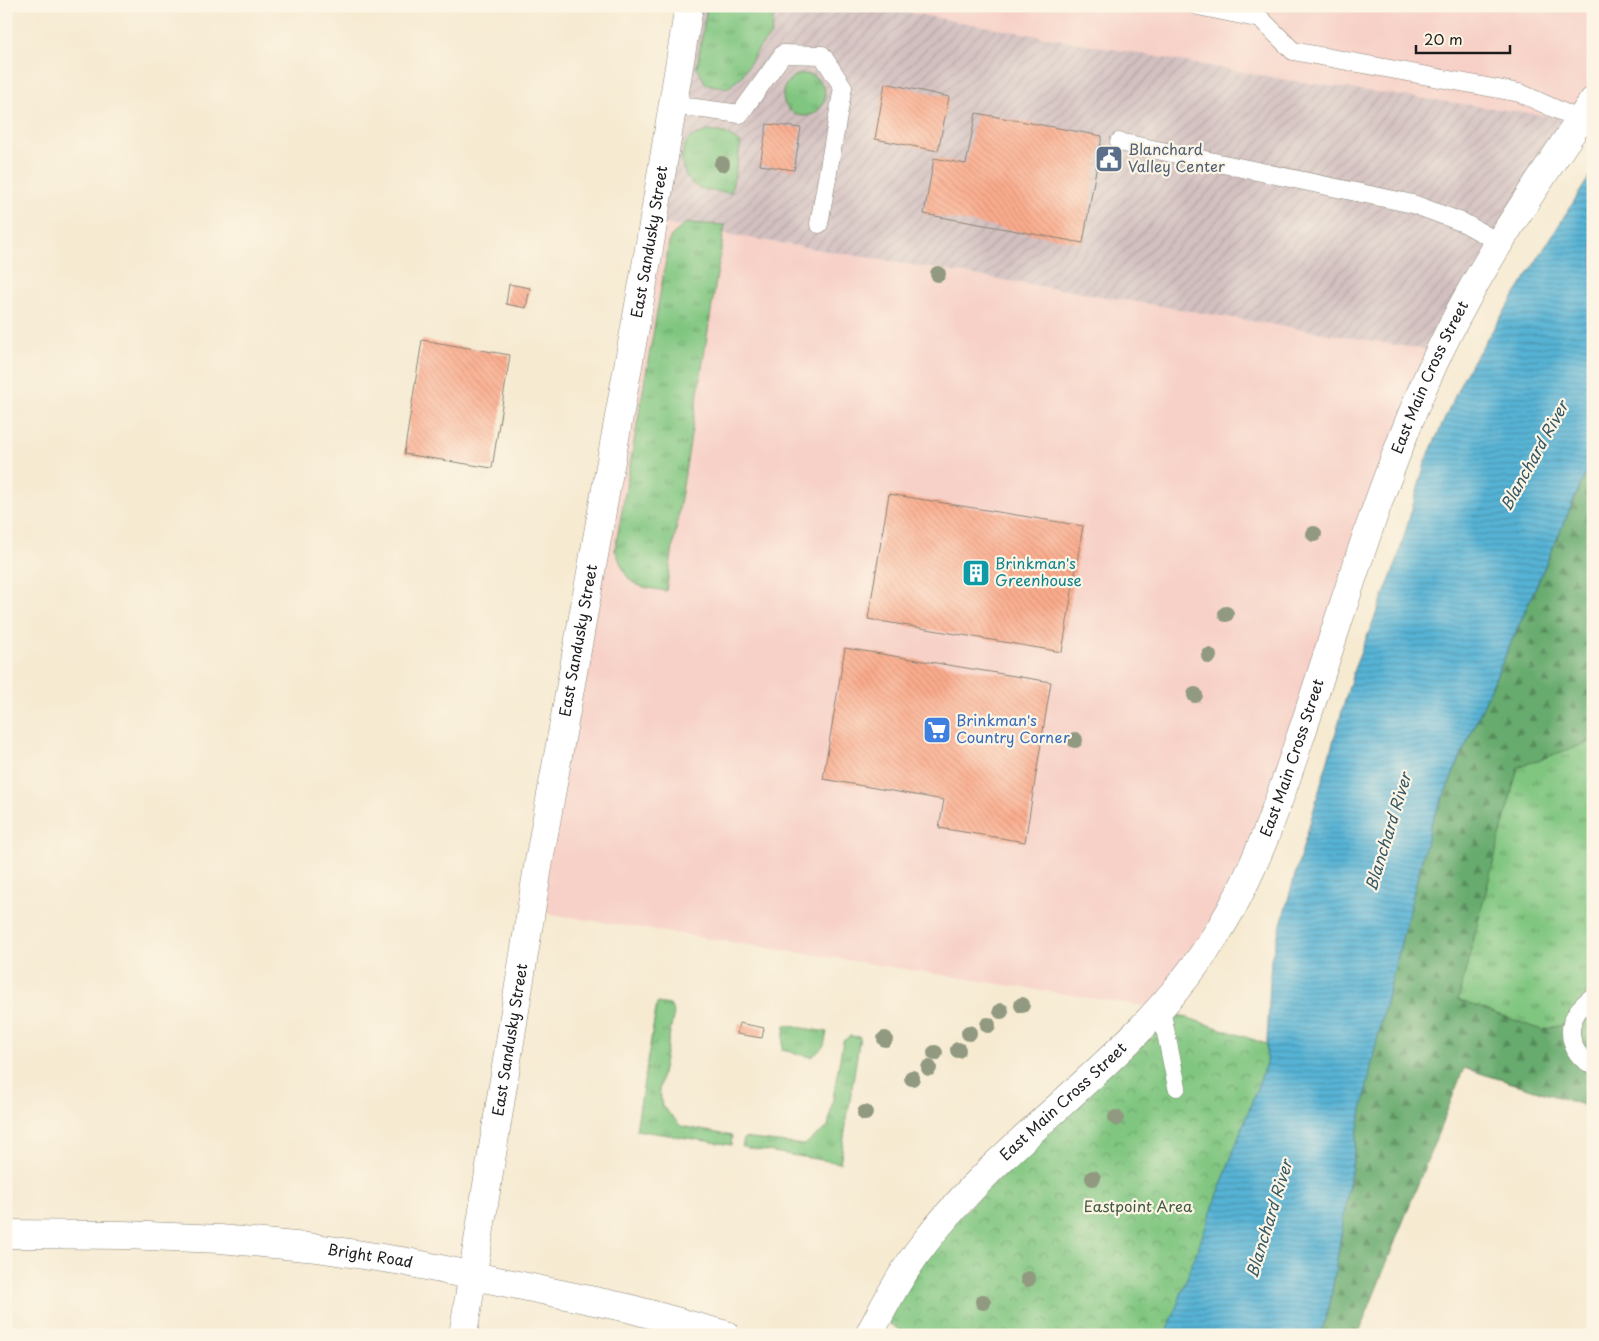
<svg xmlns="http://www.w3.org/2000/svg" width="1599" height="1341" font-family="'Playpen Sans',sans-serif">
	<defs>
		<pattern id="industrial-furrows" width="10" height="10" patternUnits="userSpaceOnUse" patternTransform="scale(1.25)"><rect width="10" height="10" fill="#d2bfc0"/><path d="M-1 1l2-2M0 10L10 0M9 11l2-2" fill="none" stroke="#b4a4a4"/></pattern>
		<pattern id="grass-tufts" width="24" height="20" patternUnits="userSpaceOnUse" patternTransform="scale(1.25)"><rect width="24" height="20" fill="#80c680"/><path d="M3 7l-1-3M5 7V3M7 7l1-3M15 17l-1-3M17 17v-4M19 17l1-3" fill="none" stroke="#68a068"/></pattern>
		<pattern id="forest-firs" width="22" height="20" patternUnits="userSpaceOnUse" patternTransform="scale(1.25)"><rect width="22" height="20" fill="#68ab6e"/><path d="M5 1l3.5 6h-7zM16 11l3.5 6h-7z" fill="#558a5a"/></pattern>
		<pattern id="park-crowns" width="20" height="18" patternUnits="userSpaceOnUse" patternTransform="scale(1.25)"><rect width="20" height="18" fill="#80c680"/><path d="M2 6a3 3 0 1 1 6 0M12 15a3 3 0 1 1 6 0" fill="none" stroke="#68a068"/></pattern>
		<pattern id="water-rules" width="6" height="5" patternUnits="userSpaceOnUse" patternTransform="scale(1.25)"><rect width="6" height="5" fill="#57b3d5"/><path d="M0 2.5h6" fill="none" stroke="#4791ac"/></pattern>
		<pattern id="building-back-hatch" width="6" height="6" patternUnits="userSpaceOnUse" patternTransform="scale(1.25)"><rect width="6" height="6" fill="#fbac8d"/><path d="M-1 5l2 2M0 0l6 6M5-1l2 2" fill="none" stroke="#d79379"/></pattern>
	</defs>
	<rect width="100%" height="100%" fill="#fcf5e5"/>
	<filter id="ink" filterUnits="userSpaceOnUse"><feTurbulence type="fractalNoise" baseFrequency=".02" numOctaves="2"/><feDisplacementMap in="SourceGraphic" scale="10" xChannelSelector="R" yChannelSelector="G"/><feConvolveMatrix kernelMatrix="1 2 1 2 8 2 1 2 1" color-interpolation-filters="sRGB"/></filter>
	<filter id="wash" filterUnits="userSpaceOnUse"><feTurbulence type="fractalNoise" baseFrequency=".0096" numOctaves="4" result="noise"/><feDisplacementMap in="SourceGraphic" scale="20" xChannelSelector="R" yChannelSelector="G"/><feGaussianBlur stdDeviation="1.12" result="paint"/><feColorMatrix in="noise" values="0 0 0 0 0 0 0 0 0 0 0 0 0 0 0 0 0 1.4 0 .05"/><feComposite in="paint" operator="in"/></filter>
	<g filter="url(#wash)">
		<rect width="100%" height="100%" fill="#f6ead1"/>
		<path fill="#f7d1c8" d="M689,6H1593V101L1477,279L1284,786L1161,1009L531,911Z"/>
		<path fill="url(#industrial-furrows)" d="M689,6H871L1287,80L1580,120L1439,352L653,222Z"/>
		<g fill="url(#grass-tufts)" stroke="#4e714e">
			<path d="M707,6H776L771,35L759,48L742,76L728,88L706,84L697,68Z"/>
			<circle cx="804" cy="95" r="21"/>
			<path d="M708,131L725,133L741,143L731,193C721,191 709,192 700,188C681,182 676,151 690,138C695,134 702,133 708,131Z"/>
			<path d="M686,223L725,225L666,591C627,585 630,585 615,550L670,237Z"/>
			<path d="M1593,349V1108L1464,1068L1322,1046Z"/>
			<path d="M657,1003L670,1005L674,1012L659,1090L662,1106L681,1126L732,1136L731,1145L636,1130Z"/>
			<path d="M785,1025L827,1032L824,1046L812,1057L782,1050Z"/>
			<path d="M850,1036L860,1037L840,1163L742,1147L744,1138L804,1145L828,1127L843,1041Z"/>
		</g>
		<path fill="url(#forest-firs)" stroke="#426445" d="M1593,457V741L1518,767L1458,1000L1542,1030L1593,1017V1108L1464,1068L1358,1335H1320L1330,1304L1364,1092L1429,829Z"/>
		<path fill="url(#park-crowns)" stroke="#4e714e" d="M1161,1009L1318,1061L1230,1335H908L878,1317L898,1280Z"/>
		<path fill="url(#water-rules)" stroke="#3a6878" d="M1593,171V457L1431,824L1379,1030L1357,1134L1330,1304L1320,1335H1166L1266,1063L1271,959L1354,669L1396,564L1426,460L1465,374Z"/>
		<g id="blocks">
			<g fill="url(#building-back-hatch)">
				<path d="M885,83L949,97L938,151L875,139Z"/>
				<path d="M976,113L1102,136L1083,243L924,214L934,158L966,164Z"/>
				<path d="M767,124L801,128L794,170L760,165Z"/>
				<path d="M509,284L530,288L526,308L506,304Z"/>
				<path d="M422,340L510,355L492,468L404,454Z"/>
				<path d="M889,494L1083,526L1062,652L868,619Z"/>
				<path d="M845,648L1051,682L1025,842L939,828L944,800L823,779Z"/>
				<path d="M739,1023L764,1028L762,1038L737,1034Z"/>
			</g>
		</g>
	</g>
	<g filter="url(#ink)">
		<use href="#blocks" fill-opacity="0" stroke="#898376" stroke-width="1"/>
		<g fill="none" stroke-linecap="round" stroke-linejoin="round">
			<defs>
				<g id="lane">
					<path d="M1198,6L1261,19L1293,51L1520,93L1580,120"/>
					<path d="M673,105L740,114L783,54L822,55L843,87L819,224"/>
					<path d="M1119,142L1413,204L1464,223L1500,243"/>
					<path d="M1593,996C1588,1001 1579,1007 1576,1014C1565,1032 1573,1057 1593,1065"/>
					<path d="M1161,1009L1177,1087"/>
				</g>
				<g id="secondary">
					<path id="s1" d="M6,1234L124,1235L220,1239L317,1248L402,1261L628,1308L726,1335"/>
					<path id="s2" d="M463,1335L538,867L648,255L689,6"/>
					<path id="s3" d="M869,1335C886,1302 903,1270 926,1241C1012,1130 1140,1056 1216,935C1254,875 1277,807 1299,741C1327,658 1352,574 1382,492C1400,444 1418,396 1440,350C1482,262 1538,182 1593,101"/>
				</g>
			</defs>
			<use href="#lane" stroke="#898376" stroke-width="19"/>
			<use href="#secondary" stroke="#898376" stroke-width="29"/>
			<use href="#lane" stroke="#fff" stroke-width="18"/>
			<use href="#secondary" stroke="#fff" stroke-width="28"/>
		</g>
		<g fill="#919a81">
			<circle cx="722" cy="164" r="8"/>
			<circle cx="938" cy="274" r="8"/>
			<circle cx="1314" cy="534" r="8"/>
			<circle cx="1226" cy="614" r="8"/>
			<circle cx="1209" cy="656" r="8"/>
			<circle cx="1195" cy="695" r="8"/>
			<circle cx="1075" cy="740" r="8"/>
			<circle cx="1022" cy="1005" r="8"/>
			<circle cx="1001" cy="1011" r="8"/>
			<circle cx="988" cy="1025" r="8"/>
			<circle cx="969" cy="1033" r="8"/>
			<circle cx="885" cy="1039" r="8"/>
			<circle cx="958" cy="1050" r="8"/>
			<circle cx="935" cy="1053" r="8"/>
			<circle cx="929" cy="1068" r="8"/>
			<circle cx="912" cy="1078" r="8"/>
			<circle cx="865" cy="1113" r="8"/>
			<circle cx="1116" cy="1118" r="8"/>
			<circle cx="1093" cy="1178" r="8"/>
			<circle cx="1028" cy="1279" r="8"/>
			<circle cx="983" cy="1302" r="8"/>
		</g>
	</g>
	<defs>
		<symbol id="civic-square" viewBox="-11 -11 22 22"><rect x="-9" y="-9" width="18" height="18" rx="4" fill="#5c6f8a" stroke="#fcf5e5"/><path d="M-.6-6.5H3V-4.5H.6V-3L4-1V1h2V6H-6V1h2V-1L-.6-3ZM-1.2 2.5V6h2.4V2.5Z" fill="#fff"/></symbol>
		<symbol id="building-square" viewBox="-11 -11 22 22"><rect x="-9" y="-9" width="18" height="18" rx="4" fill="#0f9aa8" stroke="#fcf5e5"/><path d="M-4-6H4V6H1V3H-1V6H-4ZM-2.5-4.3h1.7v1.8h-1.7ZM.8-4.3h1.7v1.8H.8ZM-2.5-1h1.7V.8h-1.7ZM.8-1h1.7V.8H.8Z" fill="#fff"/></symbol>
		<symbol id="supermarket-square" viewBox="-11 -11 22 22"><rect x="-9" y="-9" width="18" height="18" rx="4" fill="#3f7fe0" stroke="#fcf5e5"/><path d="M-6-5.5h2.5l.6 2H6L4.5 2H-2.5L-4.4-4H-6ZM-1.5 3.2a1.3 1.3 0 1 0 .1 0ZM3 3.2a1.3 1.3 0 1 0 .1 0Z" fill="#fff"/></symbol>
	</defs>
	<g fill-rule="evenodd">
		<use href="#civic-square" x="1093" y="143" width="32" height="32"/>
		<use href="#building-square" x="960" y="557" width="32" height="32"/>
		<use href="#supermarket-square" x="921" y="714" width="32" height="32"/>
	</g>
	<g text-anchor="middle" stroke-width="4.5" stroke-linejoin="round" paint-order="stroke">
		<g font-size="15" fill="#4e5e75" stroke="#fcf5e5" text-anchor="start">
			<text x="1128" y="155">Blanchard<tspan x="1128" dy="17">Valley Center</tspan></text>
		</g>
		<g font-size="15" fill="#1c1c1c" stroke="#fcf5e5">
			<text dy="5" stroke="none"><textPath href="#s2" startOffset="1109">East Sandusky Street</textPath></text>
			<text dy="5" stroke="none"><textPath href="#s3" startOffset="1131">East Main Cross Street</textPath></text>
			<text dy="5" stroke="none"><textPath href="#s2" startOffset="704">East Sandusky Street</textPath></text>
			<text dy="5" stroke="none"><textPath href="#s3" startOffset="726">East Main Cross Street</textPath></text>
			<text dy="5" stroke="none"><textPath href="#s2" startOffset="299">East Sandusky Street</textPath></text>
			<text dy="5" stroke="none"><textPath href="#s3" startOffset="306">East Main Cross Street</textPath></text>
			<text dy="5" stroke="none"><textPath href="#s1" startOffset="365">Bright Road</textPath></text>
		</g>
		<g font-size="15" fill="#0d838f" stroke="#fcf5e5" text-anchor="start">
			<text x="995" y="569">Brinkman's<tspan x="995" dy="17">Greenhouse</tspan></text>
		</g>
		<g font-size="15" fill="#366cbe" stroke="#fcf5e5" text-anchor="start">
			<text x="956" y="726">Brinkman's<tspan x="956" dy="17">Country Corner</tspan></text>
		</g>
		<g font-size="15" fill="#3f583f" stroke="#fcf5e5">
			<text x="1138" y="1212">Eastpoint Area</text>
		</g>
		<g font-size="16" font-style="italic" fill="#345866" stroke="#fcf5e5">
			<text transform="translate(1534 456) rotate(-61)" y="6">Blanchard River</text>
			<text transform="translate(1388 832) rotate(-73)" y="6">Blanchard River</text>
			<text transform="translate(1269 1219) rotate(-73)" y="6">Blanchard River</text>
		</g>
	</g>
	<rect width="1599" height="1341" fill="none" stroke="#fcf5e5" stroke-width="25"/>
	<path d="M1416 45v8h94v-8" fill="none" stroke="#1c1c1c" stroke-width="2.5"/>
	<text x="1424" y="45" font-size="15" fill="#1c1c1c" stroke="#fcf5e5" stroke-width="4" paint-order="stroke">20 m</text>
</svg>
